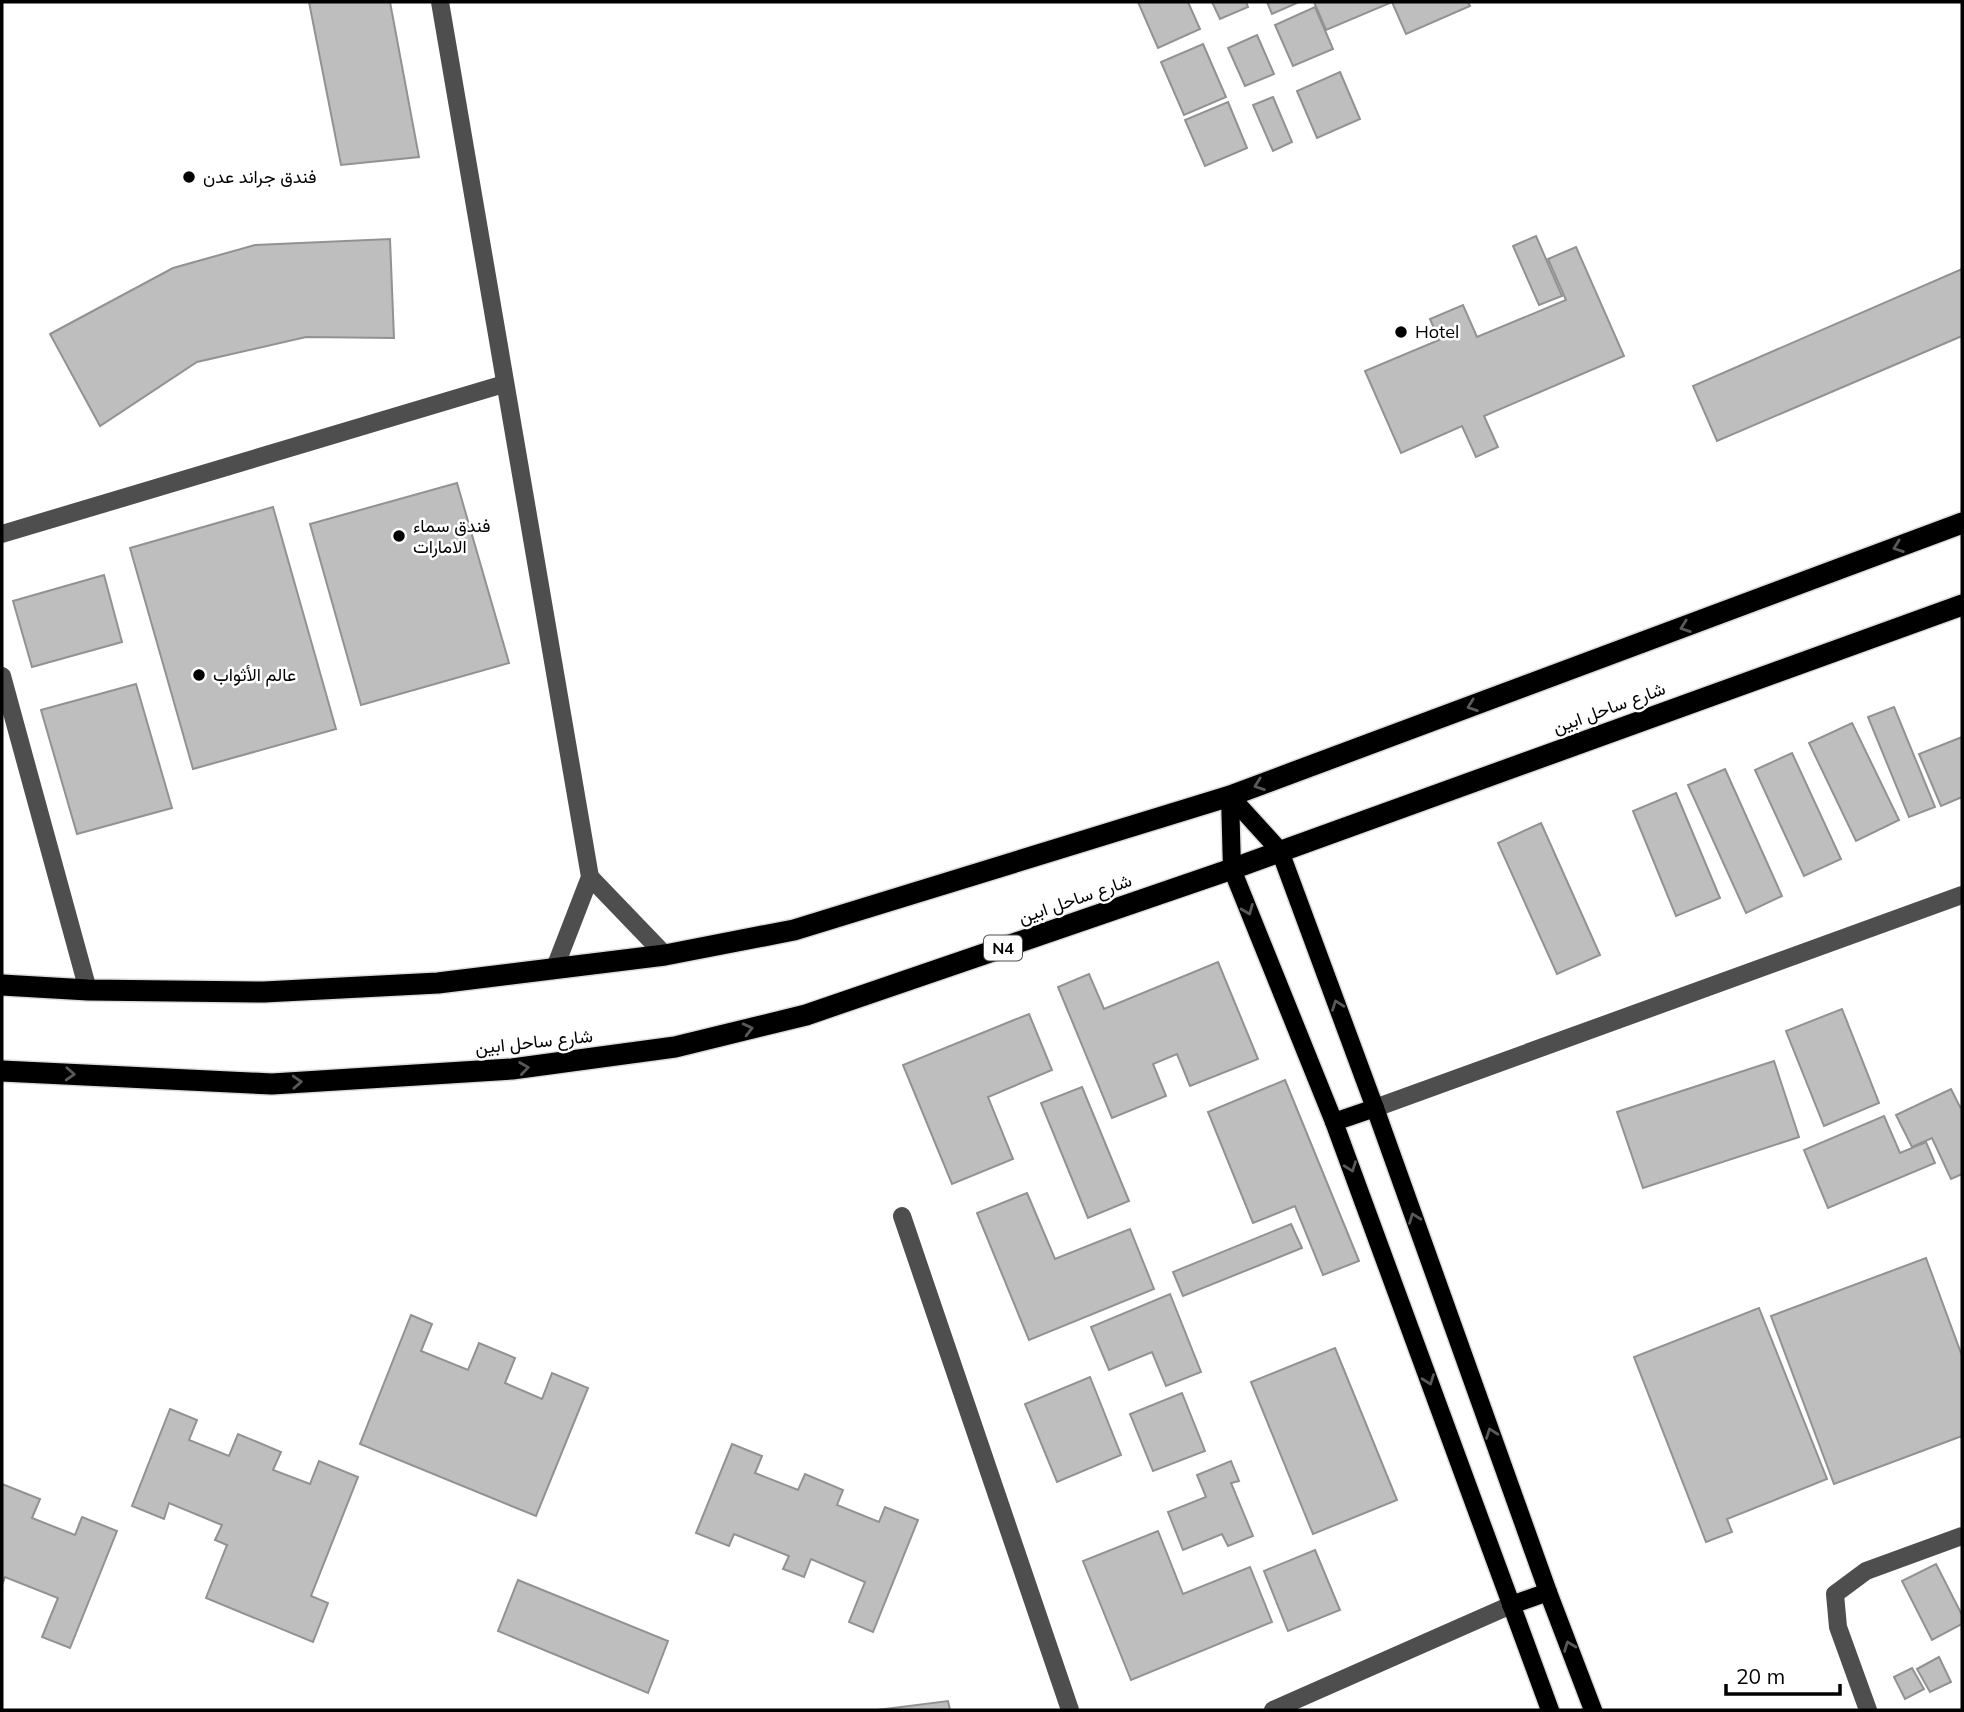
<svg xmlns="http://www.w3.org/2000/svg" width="1964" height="1712" font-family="Mulish,Vazirmatn,sans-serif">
	<rect width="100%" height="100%" fill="#fff"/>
	<g fill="#bebebe" stroke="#929292" stroke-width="2">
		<path d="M309,2H390L419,157L341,165Z"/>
		<path d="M1138,2H1188L1200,29L1158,48Z"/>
		<path d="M1212,2H1246L1248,7L1220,19Z"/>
		<path d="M1267,2H1299L1272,14Z"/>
		<path d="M1314,2H1468L1470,6L1406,34L1392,2L1326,30Z"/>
		<path d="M1315,7L1333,49L1293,66L1275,25Z"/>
		<path d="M1257,35L1274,74L1245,86L1228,48Z"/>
		<path d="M1203,44L1226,97L1184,115L1161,62Z"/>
		<path d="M1340,72L1360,119L1317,138L1297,91Z"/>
		<path d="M1273,97L1292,142L1273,151L1253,105Z"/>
		<path d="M1228,102L1247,148L1205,166L1185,120Z"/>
		<path d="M1536,236L1562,296L1539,305L1513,246Z"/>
		<path d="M390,239L394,338L306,337L197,362L100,426L50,334L173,268L255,245Z"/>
		<path d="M1576,247L1624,356L1484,416L1498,447L1476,457L1462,426L1401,453L1365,371L1439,340L1430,319L1463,305L1477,337L1566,300L1548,259Z"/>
		<path d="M1962,269V336L1717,441L1693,386Z"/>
		<path d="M457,483L509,663L361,705L310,524Z"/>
		<path d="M273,507L336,729L193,769L130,548Z"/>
		<path d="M104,575L122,642L32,667L13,601Z"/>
		<path d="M136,684L172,808L77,834L41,710Z"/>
		<path d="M1894,707L1935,807L1909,817L1868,717Z"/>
		<path d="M1852,723L1899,820L1856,841L1809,743Z"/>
		<path d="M1962,737V797L1941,806L1919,754Z"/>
		<path d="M1792,753L1841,859L1804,876L1755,770Z"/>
		<path d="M1725,769L1782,896L1746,913L1688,785Z"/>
		<path d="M1676,793L1720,898L1676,916L1633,811Z"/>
		<path d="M1541,823L1600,955L1557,974L1498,843Z"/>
		<path d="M1218,962L1258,1059L1190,1086L1177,1054L1153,1064L1166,1096L1112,1118L1058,987L1089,974L1104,1009Z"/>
		<path d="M1842,1009L1879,1103L1824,1126L1786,1031Z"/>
		<path d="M1029,1014L1052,1070L988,1097L1013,1159L952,1184L903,1065Z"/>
		<path d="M1774,1061L1799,1137L1643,1188L1617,1112Z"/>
		<path d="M1285,1080L1359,1261L1323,1275L1295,1206L1253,1223L1208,1112Z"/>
		<path d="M1082,1087L1129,1201L1088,1218L1041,1103Z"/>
		<path d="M1951,1089L1960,1107L1962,1106V1174L1951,1179L1932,1138L1912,1147L1896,1115Z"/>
		<path d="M1884,1116L1900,1153L1926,1142L1935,1163L1828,1208L1804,1150Z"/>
		<path d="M1027,1193L1055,1259L1130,1229L1154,1289L1029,1340L977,1213Z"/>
		<path d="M1291,1224L1302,1248L1183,1296L1173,1272Z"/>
		<path d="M1926,1258L1962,1356V1436L1834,1484L1771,1316Z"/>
		<path d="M1170,1294L1201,1372L1166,1386L1152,1352L1109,1370L1091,1327Z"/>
		<path d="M1759,1308L1827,1479L1727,1519L1732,1532L1706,1542L1634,1357Z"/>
		<path d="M411,1315L432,1324L421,1351L468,1370L479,1343L515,1358L505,1383L542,1399L552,1373L588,1388L536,1516L360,1444Z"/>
		<path d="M1335,1348L1397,1500L1313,1534L1251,1382Z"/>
		<path d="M1090,1377L1121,1455L1057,1482L1025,1404Z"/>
		<path d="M1182,1393L1205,1451L1153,1471L1130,1414Z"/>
		<path d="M170,1409L197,1420L189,1440L229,1456L238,1434L281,1452L273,1470L310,1484L319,1461L358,1477L311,1596L328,1603L313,1642L206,1598L227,1545L215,1540L222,1525L169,1503L164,1519L132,1506Z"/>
		<path d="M732,1444L762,1456L755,1473L798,1490L805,1474L843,1490L837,1505L879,1522L885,1507L918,1520L873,1632L849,1622L865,1582L811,1559L804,1577L783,1569L789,1556L734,1534L729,1546L696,1533Z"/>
		<path d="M1231,1461L1239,1481L1231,1483L1253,1536L1228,1546L1222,1534L1183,1550L1168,1512L1206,1497L1197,1475Z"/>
		<path d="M2,1484L40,1499L32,1518L75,1535L82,1517L117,1531L70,1648L42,1637L58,1598L5,1577L2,1585Z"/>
		<path d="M1158,1531L1183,1594L1250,1567L1272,1622L1131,1680L1083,1561Z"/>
		<path d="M1315,1550L1340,1610L1288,1631L1264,1571Z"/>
		<path d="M1936,1564L1962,1615V1624L1932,1640L1902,1581Z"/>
		<path d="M518,1580L668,1641L648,1693L498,1631Z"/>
		<path d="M1939,1657L1951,1682L1930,1692L1917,1669Z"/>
		<path d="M1912,1668L1924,1689L1905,1699L1894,1677Z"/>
		<path d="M948,1701L950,1710H877Z"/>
	</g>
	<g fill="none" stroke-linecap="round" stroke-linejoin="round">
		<defs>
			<g id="major">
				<path d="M1230,796L1280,851L1375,1108L1548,1592L1593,1710"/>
				<path d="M1230,796L1232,869L1334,1122L1550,1710"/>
				<path d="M1334,1122L1375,1108"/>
				<path d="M1511,1605L1548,1592"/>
			</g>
			<g id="highway">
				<path d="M2,985L88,990L264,992L438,983L665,955L794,930L1230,796L1962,523"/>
				<path d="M2,1071L272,1084L512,1069L675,1047L806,1015L1232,869L1962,605"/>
			</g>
		</defs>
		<use href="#major" stroke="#dbdbdb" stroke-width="21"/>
		<use href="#highway" stroke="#dbdbdb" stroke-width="24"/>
		<g stroke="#4e4e4e" stroke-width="18">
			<path d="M440,2L590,877L554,970"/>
			<path d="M2,534L504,384"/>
			<path d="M2,676L88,990"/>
			<path d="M590,877L665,955"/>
			<path d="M1375,1108L1962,895"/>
			<path d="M902,1216L1070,1710"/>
			<path d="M1273,1710L1511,1605"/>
			<path d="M1868,1710L1838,1627L1835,1594L1866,1571L1962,1536"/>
		</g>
		<use href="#major" stroke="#000" stroke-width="18"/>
		<use href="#highway" stroke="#000" stroke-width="21"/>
	</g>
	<defs><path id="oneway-chevron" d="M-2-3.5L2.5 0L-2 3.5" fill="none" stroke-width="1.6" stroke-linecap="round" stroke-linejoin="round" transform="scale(1.75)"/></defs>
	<g stroke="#595959">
		<use href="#oneway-chevron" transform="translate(1898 547) rotate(160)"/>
		<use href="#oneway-chevron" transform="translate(1685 627) rotate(160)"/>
		<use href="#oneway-chevron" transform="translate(1472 706) rotate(160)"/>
		<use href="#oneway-chevron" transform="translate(1259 785) rotate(160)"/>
		<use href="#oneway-chevron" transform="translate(1248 910) rotate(68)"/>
		<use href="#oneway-chevron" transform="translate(1337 1005) rotate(-110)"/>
		<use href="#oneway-chevron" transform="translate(748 1029) rotate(-14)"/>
		<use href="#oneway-chevron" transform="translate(524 1068) rotate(-8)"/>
		<use href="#oneway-chevron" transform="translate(70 1074) rotate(3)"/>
		<use href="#oneway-chevron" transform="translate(297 1082) rotate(-3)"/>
		<use href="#oneway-chevron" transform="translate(1351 1167) rotate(70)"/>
		<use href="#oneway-chevron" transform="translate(1414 1218) rotate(-110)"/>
		<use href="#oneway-chevron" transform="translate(1429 1380) rotate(70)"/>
		<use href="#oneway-chevron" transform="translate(1491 1433) rotate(-110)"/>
		<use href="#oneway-chevron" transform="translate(1569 1646) rotate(-111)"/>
	</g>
	<g fill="#000" stroke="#fff" stroke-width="2.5">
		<circle cx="189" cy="177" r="7"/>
		<circle cx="1401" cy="332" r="7"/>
		<circle cx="399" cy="536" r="7"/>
		<circle cx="199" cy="675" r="7"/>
	</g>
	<g text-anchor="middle" stroke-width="5" stroke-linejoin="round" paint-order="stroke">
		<rect fill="#fff" stroke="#4c4c4c" stroke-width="2" x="984" y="935.5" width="38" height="25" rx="5"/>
		<g font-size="16" font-weight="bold" fill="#000">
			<text x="1003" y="954">N4</text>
		</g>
		<g font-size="18" fill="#000" stroke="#fff" text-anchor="start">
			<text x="203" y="183">فندق جراند عدن</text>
			<text x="1415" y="338">Hotel</text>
			<text x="413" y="532">فندق سماء<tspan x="413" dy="21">الامارات</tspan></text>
			<text x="213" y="681">عالم الأثواب</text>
		</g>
		<g font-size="18" fill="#000" stroke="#fff">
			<text transform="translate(1609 708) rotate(-20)" y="6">شارع ساحل ابين</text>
			<text transform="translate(1075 899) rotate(-19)" y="6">شارع ساحل ابين</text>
			<text transform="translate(534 1042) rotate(-6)" y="6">شارع ساحل ابين</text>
		</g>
	</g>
	<rect width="1964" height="1712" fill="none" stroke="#000000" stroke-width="7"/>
	<path d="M1726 1684v10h114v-10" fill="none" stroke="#000000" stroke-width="3.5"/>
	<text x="1736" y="1684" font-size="21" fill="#000000" stroke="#ffffff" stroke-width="5" paint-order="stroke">20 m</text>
</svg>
